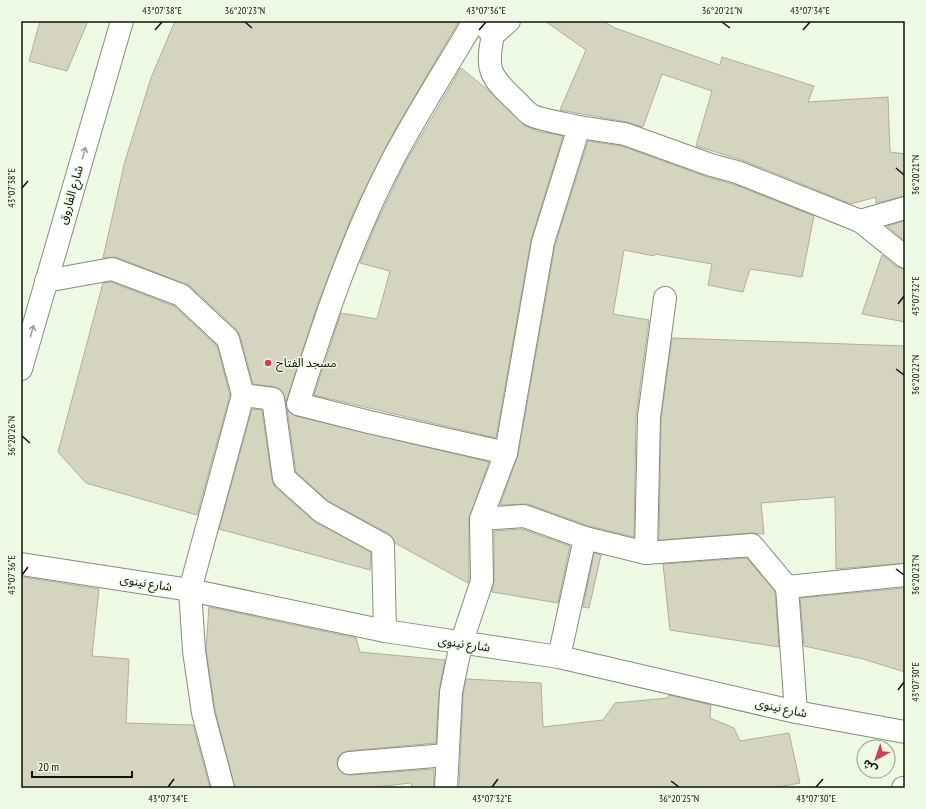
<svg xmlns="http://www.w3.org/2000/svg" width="926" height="809" font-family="'PT Sans Narrow','Noto Sans Arabic',sans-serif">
	<rect width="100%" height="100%" fill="#eef9e4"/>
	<g fill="#d5d5bf" stroke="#afaf99">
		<path d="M40,21H88L67,71L29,61Z"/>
		<path d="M175,21H459L392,135L353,213L317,306L286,402L281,390L275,387L253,384L240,336L237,330L190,286L116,257L103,258L125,161L151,78Z"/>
		<path d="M545,21H602L615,28L720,65L722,57L814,86L808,102L888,97L890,152L905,154V196L876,203V197L851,204L742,160L696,146L712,91L662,74L643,127L627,122L560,110L586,50Z"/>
		<path d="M461,68L488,90L524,125L537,131L563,136L531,240L496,438L314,395L341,313L377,319L390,271L360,263L376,224L404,165Z"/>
		<path d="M588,141L622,146L707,177L733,184L814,216L802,277L750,269L743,292L708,285L712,264L655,254L654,256L624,250L613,314L649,320L636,417L634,537L589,526L528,504L500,505L518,455L555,245Z"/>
		<path d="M905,221V241L887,226Z"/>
		<path d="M882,255L897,267L905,269V322L862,314Z"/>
		<path d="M111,282L174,306L217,346L230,395L197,515L86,483L58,452L103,283Z"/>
		<path d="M672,338L905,346V563L836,569L835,497L761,503L764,534L751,533L659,540L661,418Z"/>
		<path d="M252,409L262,410L272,480L275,487L315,522L371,552L370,570L219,529Z"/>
		<path d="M287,409L295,416L489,462L469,519V579L468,583L395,543L393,538L389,534L328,501L296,472Z"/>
		<path d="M522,529L570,546L558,603L492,592L494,581V531Z"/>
		<path d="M594,553L601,555L589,608L583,607Z"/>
		<path d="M747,558L775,592L779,647L670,630L663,564Z"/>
		<path d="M23,577L99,589L92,656L129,659L126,723L193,725L210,788H21V578Z"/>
		<path d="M905,588V672L863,659L804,646L800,598Z"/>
		<path d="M209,607L356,638L360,652L445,660L439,691L436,743L348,751L342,753L338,757L337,764L339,770L344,774L350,775L434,769V788H412L411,783L367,788H235L215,710L206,650Z"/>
		<path d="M466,679L541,683L543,727L603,720L615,703L668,698L669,695L711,705L710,718L734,728L740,741L789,733L800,783L773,788H459L463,694Z"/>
	</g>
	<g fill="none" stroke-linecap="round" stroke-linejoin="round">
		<defs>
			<g id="minor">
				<path d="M474,21C447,67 418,112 393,159C352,237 324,321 298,404L369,422L506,453"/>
				<path d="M480,21L493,35C486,69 489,75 513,98C519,103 525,111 531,115C540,120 568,124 579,127L543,242L506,453L481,519"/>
				<path d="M493,35L509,21"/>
				<path d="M579,127L625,134L711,165L737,172L860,221"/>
				<path d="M905,208L860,221L905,257"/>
				<path d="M46,281L112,269L181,295L228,339L243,395L273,399L284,478L321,511L383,545L385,631"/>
				<path d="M585,538L646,553L649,417L665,298"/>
				<path d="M646,553L752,545L787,587"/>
				<path d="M796,712L787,587L905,575"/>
				<path d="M349,763L447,755"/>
				<path d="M223,788L203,713L194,651L190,590L243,395"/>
				<path d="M446,788L451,692L461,644L482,581L481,519L524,516L585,538L559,657"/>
				<path d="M903,788H905"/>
			</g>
			<g id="major">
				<path d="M21,369L122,21"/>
				<path d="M21,564L190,590L385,631L559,657L796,712L905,732"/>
			</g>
		</defs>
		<use href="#minor" stroke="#848e7b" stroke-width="24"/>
		<use href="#major" stroke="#848e7b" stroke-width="24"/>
		<use href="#minor" stroke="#fff" stroke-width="22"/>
		<use href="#major" stroke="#fff" stroke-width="22"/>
	</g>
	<defs><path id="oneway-shaft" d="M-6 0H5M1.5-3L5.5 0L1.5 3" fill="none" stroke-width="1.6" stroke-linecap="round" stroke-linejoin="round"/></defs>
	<g stroke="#9fa09d">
		<use href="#oneway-shaft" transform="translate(84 153) rotate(-74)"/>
		<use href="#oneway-shaft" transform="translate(32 331) rotate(-74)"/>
	</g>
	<path fill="none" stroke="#0e120b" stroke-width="1.5" d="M245,22L252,28M722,22L730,28M155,30L162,22M479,30L486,22M803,30L810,22M896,168L904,175M22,188L28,181M898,304L904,296M896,369L904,375M22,436L30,443M896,569L904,575M22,575L28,567M898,690L904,682M671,781L679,787M168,787L174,779M492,787L498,779M816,787L823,779"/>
	<circle fill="#cf3f4e" stroke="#eef9e4" stroke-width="1.5" cx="268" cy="363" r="4"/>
	<g text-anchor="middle" stroke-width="3" stroke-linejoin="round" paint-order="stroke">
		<g font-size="12" fill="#0e120b" stroke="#eef9e4">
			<text transform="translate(71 195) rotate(-74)" y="4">شارع الفاروق</text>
			<text transform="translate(146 583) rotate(9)" y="4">شارع نينوى</text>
			<text transform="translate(464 644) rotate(8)" y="4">شارع نينوى</text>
			<text transform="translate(781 708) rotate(12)" y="4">شارع نينوى</text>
		</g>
		<g font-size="12" fill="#0e120b" stroke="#eef9e4" text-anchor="start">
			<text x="276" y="367">مسجد الفتاح</text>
		</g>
	</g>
	<rect width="926" height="809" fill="none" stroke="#eef9e4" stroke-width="44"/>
	<g transform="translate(876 759) rotate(220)"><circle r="19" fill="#eef9e4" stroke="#949d8d"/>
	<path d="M0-3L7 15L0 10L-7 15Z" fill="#cf3f4e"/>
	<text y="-6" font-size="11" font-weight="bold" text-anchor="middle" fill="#0e120b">ش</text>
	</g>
	<path d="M32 771v6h100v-6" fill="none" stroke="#0e120b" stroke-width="2"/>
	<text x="38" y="771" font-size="12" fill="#0e120b" stroke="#eef9e4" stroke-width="3" paint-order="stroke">20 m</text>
	<rect x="22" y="22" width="882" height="765" fill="none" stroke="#0e120b" stroke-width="1.5"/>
	<g font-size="10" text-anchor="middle" fill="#0e120b">
		<text x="162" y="14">43°07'38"E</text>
		<text x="245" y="14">36°20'23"N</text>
		<text x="486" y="14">43°07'36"E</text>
		<text x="722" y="14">36°20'21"N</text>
		<text x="810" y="14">43°07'34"E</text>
		<text transform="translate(915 175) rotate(-90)" y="4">36°20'21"N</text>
		<text transform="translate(11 188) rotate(-90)" y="4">43°07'38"E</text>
		<text transform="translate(915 296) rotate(-90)" y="4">43°07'32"E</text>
		<text transform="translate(915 375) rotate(-90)" y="4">36°20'22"N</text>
		<text transform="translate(11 436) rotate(-90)" y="4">36°20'26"N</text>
		<text transform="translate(11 575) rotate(-90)" y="4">43°07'36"E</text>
		<text transform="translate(915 575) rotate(-90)" y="4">36°20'23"N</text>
		<text transform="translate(915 682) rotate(-90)" y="4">43°07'30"E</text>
		<text x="168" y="802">43°07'34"E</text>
		<text x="492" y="802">43°07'32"E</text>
		<text x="679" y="802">36°20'25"N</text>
		<text x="816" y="802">43°07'30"E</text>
	</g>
</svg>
